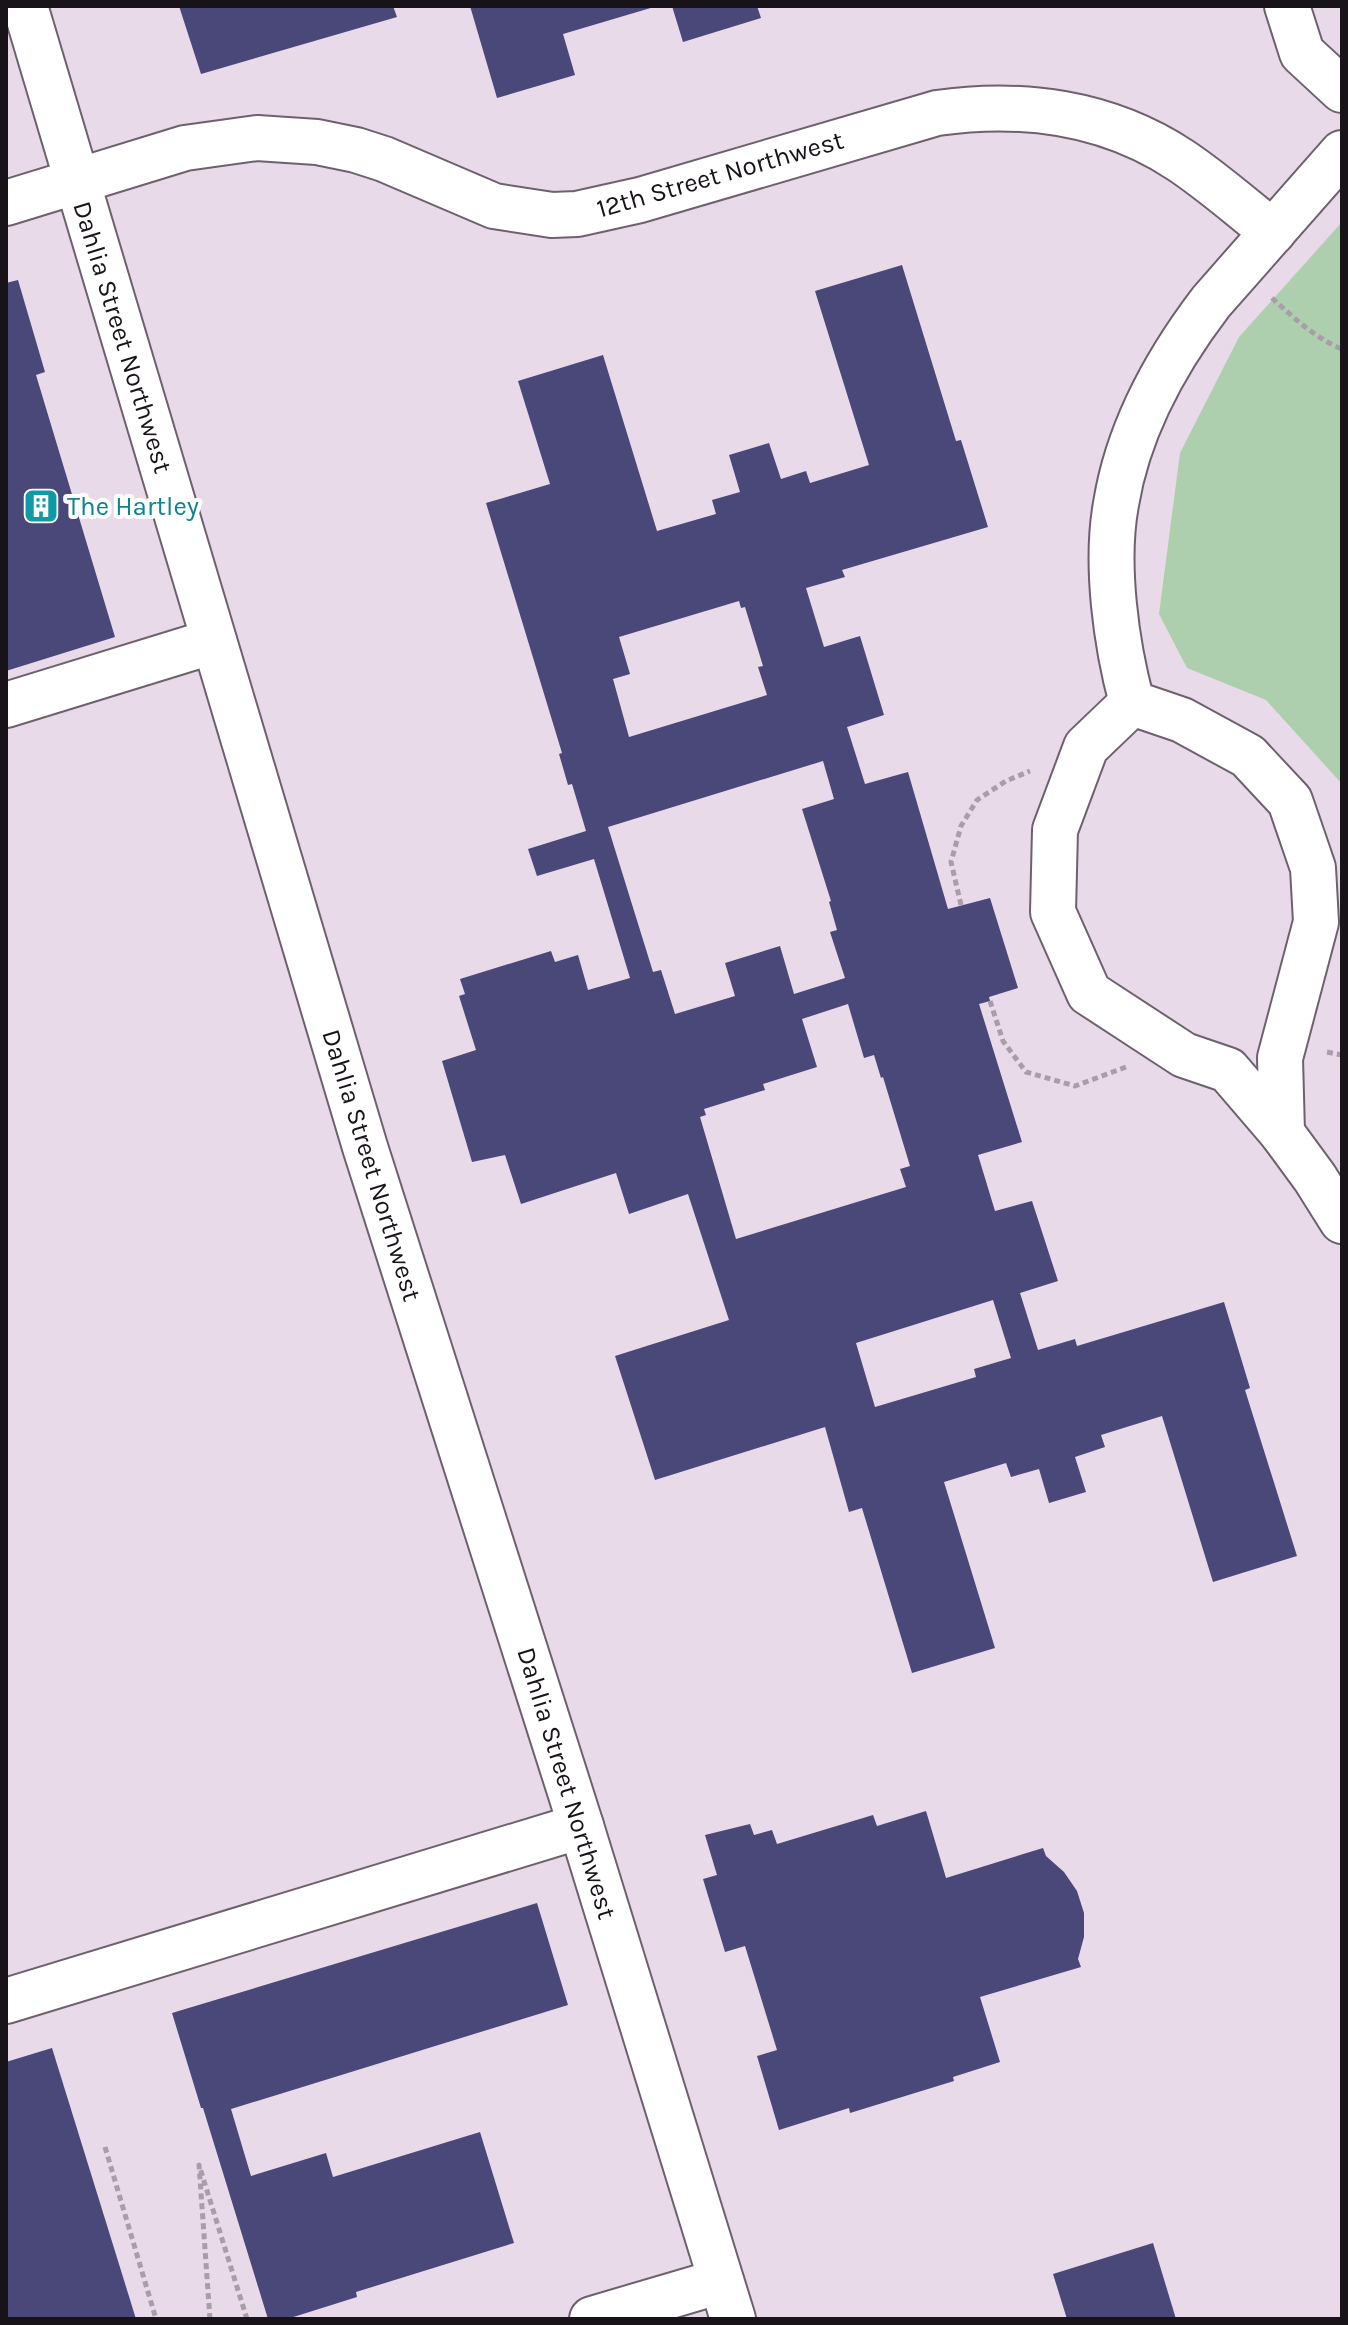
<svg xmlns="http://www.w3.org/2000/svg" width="1348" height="2325" font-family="Karla,sans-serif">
	<rect width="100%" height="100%" fill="#e9daea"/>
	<path fill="#adcfad" d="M1342,222V784L1266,700L1187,668L1159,614L1180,453L1239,337Z"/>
	<g fill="#4a4779" fill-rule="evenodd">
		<path d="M179,6H393L397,17L201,74Z"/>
		<path d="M470,6H654V7L563,34L575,75L497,98Z"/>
		<path d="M672,6H757L761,18L683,42Z"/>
		<path d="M902,265L956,441L961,440L988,527L842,570L845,577L806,588L824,647L860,636L884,715L847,727L865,784L908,772L948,909L990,898L1018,988L989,997L990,1001L979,1004L1022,1142L978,1155L995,1211L1032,1201L1058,1281L1020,1293L1038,1350L1075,1339L1077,1346L1224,1302L1250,1388L1245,1390L1297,1556L1213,1582L1162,1416L1101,1435L1105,1447L1075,1457L1086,1492L1049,1503L1039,1469L1011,1477L1006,1463L944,1482L995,1648L912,1673L862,1508L849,1512L825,1427L655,1480L615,1356L729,1320L688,1194L629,1214L616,1173L521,1204L505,1155L472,1162L442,1061L476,1050L459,996L465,994L460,979L551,951L555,962L578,955L588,990L630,978L594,859L537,876L528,849L586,831L572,784L568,785L559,754L562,753L486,503L550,484L518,381L603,355L657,531L716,514L712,500L740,492L729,455L769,443L781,479L806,471L810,483L869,465L815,291ZM739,601L741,608L745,607L763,666L758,667L767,695L629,737L613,679L630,674L619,637ZM823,761L834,799L802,809L831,901L829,902L837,930L830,932L845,978L794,994L780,946L725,963L735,996L675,1014L661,970L653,972L608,827ZM848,1004L864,1058L874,1055L881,1078L883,1077L910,1166L900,1169L906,1187L736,1239L700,1117L706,1115L704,1109L765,1090L763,1084L817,1067L802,1019ZM993,1300L1011,1358L974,1369L976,1377L875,1407L856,1343Z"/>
		<path d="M18,280L45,372L36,375L115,637L6,671V283Z"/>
		<path d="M926,1811L946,1878L1043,1848L1046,1856L1064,1872L1077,1891L1084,1913V1937L1078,1959L1081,1967L980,1997L1000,2062L953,2077L954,2081L850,2113L849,2108L779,2130L757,2056L777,2050L745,1946L725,1952L703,1879L717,1875L705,1835L750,1824L754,1835L772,1830L777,1844L873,1815L877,1826Z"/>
		<path d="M537,1903L568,2005L231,2109L251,2176L326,2153L333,2177L480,2132L514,2243L356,2292L357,2297L287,2319H268L203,2108H201L172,2013Z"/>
		<path d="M52,2048L136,2319H6V2062Z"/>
		<path d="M1153,2243L1176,2319H1067L1053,2274Z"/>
	</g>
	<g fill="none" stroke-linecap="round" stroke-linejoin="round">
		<defs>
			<g id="minor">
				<path d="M25,6L365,1147L581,1826L733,2319"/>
				<path d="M1287,6L1302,53L1342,90"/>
				<path d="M6,203L185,148L257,138L317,142L356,150L384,159L494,206L552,215L577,214L640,200L937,113C1022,101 1107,112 1180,160C1212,181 1242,208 1273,232"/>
				<path d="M1132,703L1086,747L1055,830L1053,912L1089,993L1184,1055L1228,1070L1282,1133L1315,1178L1342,1221"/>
				<path d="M1132,703C1116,644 1105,564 1116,504C1128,430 1166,361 1211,302L1342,153"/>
				<path d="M1132,703L1182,720L1248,756L1290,801L1313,868L1316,922L1280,1058L1282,1133"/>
				<path d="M6,705L214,641"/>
				<path d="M6,2001L581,1826"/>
				<path d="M592,2319L721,2281"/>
			</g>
		</defs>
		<use href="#minor" stroke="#6e616e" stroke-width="48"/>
		<g stroke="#a99daa" stroke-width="5" stroke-dasharray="6 4" stroke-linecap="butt">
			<path d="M1272,298C1294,318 1315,338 1342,349"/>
			<path d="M961,905L951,862L961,826L977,800L1006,781L1030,771"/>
			<path d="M990,1001L1003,1041L1026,1072L1075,1086L1126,1067"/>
			<path d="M1327,1052L1342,1055"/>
			<path d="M105,2147L156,2319"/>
			<path d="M210,2319L199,2165L247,2319"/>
		</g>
		<use href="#minor" stroke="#fff" stroke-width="44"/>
	</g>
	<defs>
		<symbol id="building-square" viewBox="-11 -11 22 22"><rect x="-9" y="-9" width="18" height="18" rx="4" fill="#0f9aa8" stroke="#fff"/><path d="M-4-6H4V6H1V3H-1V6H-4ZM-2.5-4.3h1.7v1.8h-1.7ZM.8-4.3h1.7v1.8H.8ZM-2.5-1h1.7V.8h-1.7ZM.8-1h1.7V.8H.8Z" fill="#fff"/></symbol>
	</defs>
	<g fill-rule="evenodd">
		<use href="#building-square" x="21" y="486" width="40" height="40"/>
	</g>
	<g text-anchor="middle" stroke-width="8" stroke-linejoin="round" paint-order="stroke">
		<g font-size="26" fill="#181319" stroke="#fff">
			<text transform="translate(720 174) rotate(-16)" y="9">12th Street Northwest</text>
			<text transform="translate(123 337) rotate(73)" y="9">Dahlia Street Northwest</text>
			<text transform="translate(372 1165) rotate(73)" y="9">Dahlia Street Northwest</text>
			<text transform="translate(567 1783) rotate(73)" y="9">Dahlia Street Northwest</text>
		</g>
		<g font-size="26" fill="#0d838f" stroke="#fff" text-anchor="start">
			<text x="67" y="515">The Hartley</text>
		</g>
	</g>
	<rect width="1348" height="2325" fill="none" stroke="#181319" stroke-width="16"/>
</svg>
